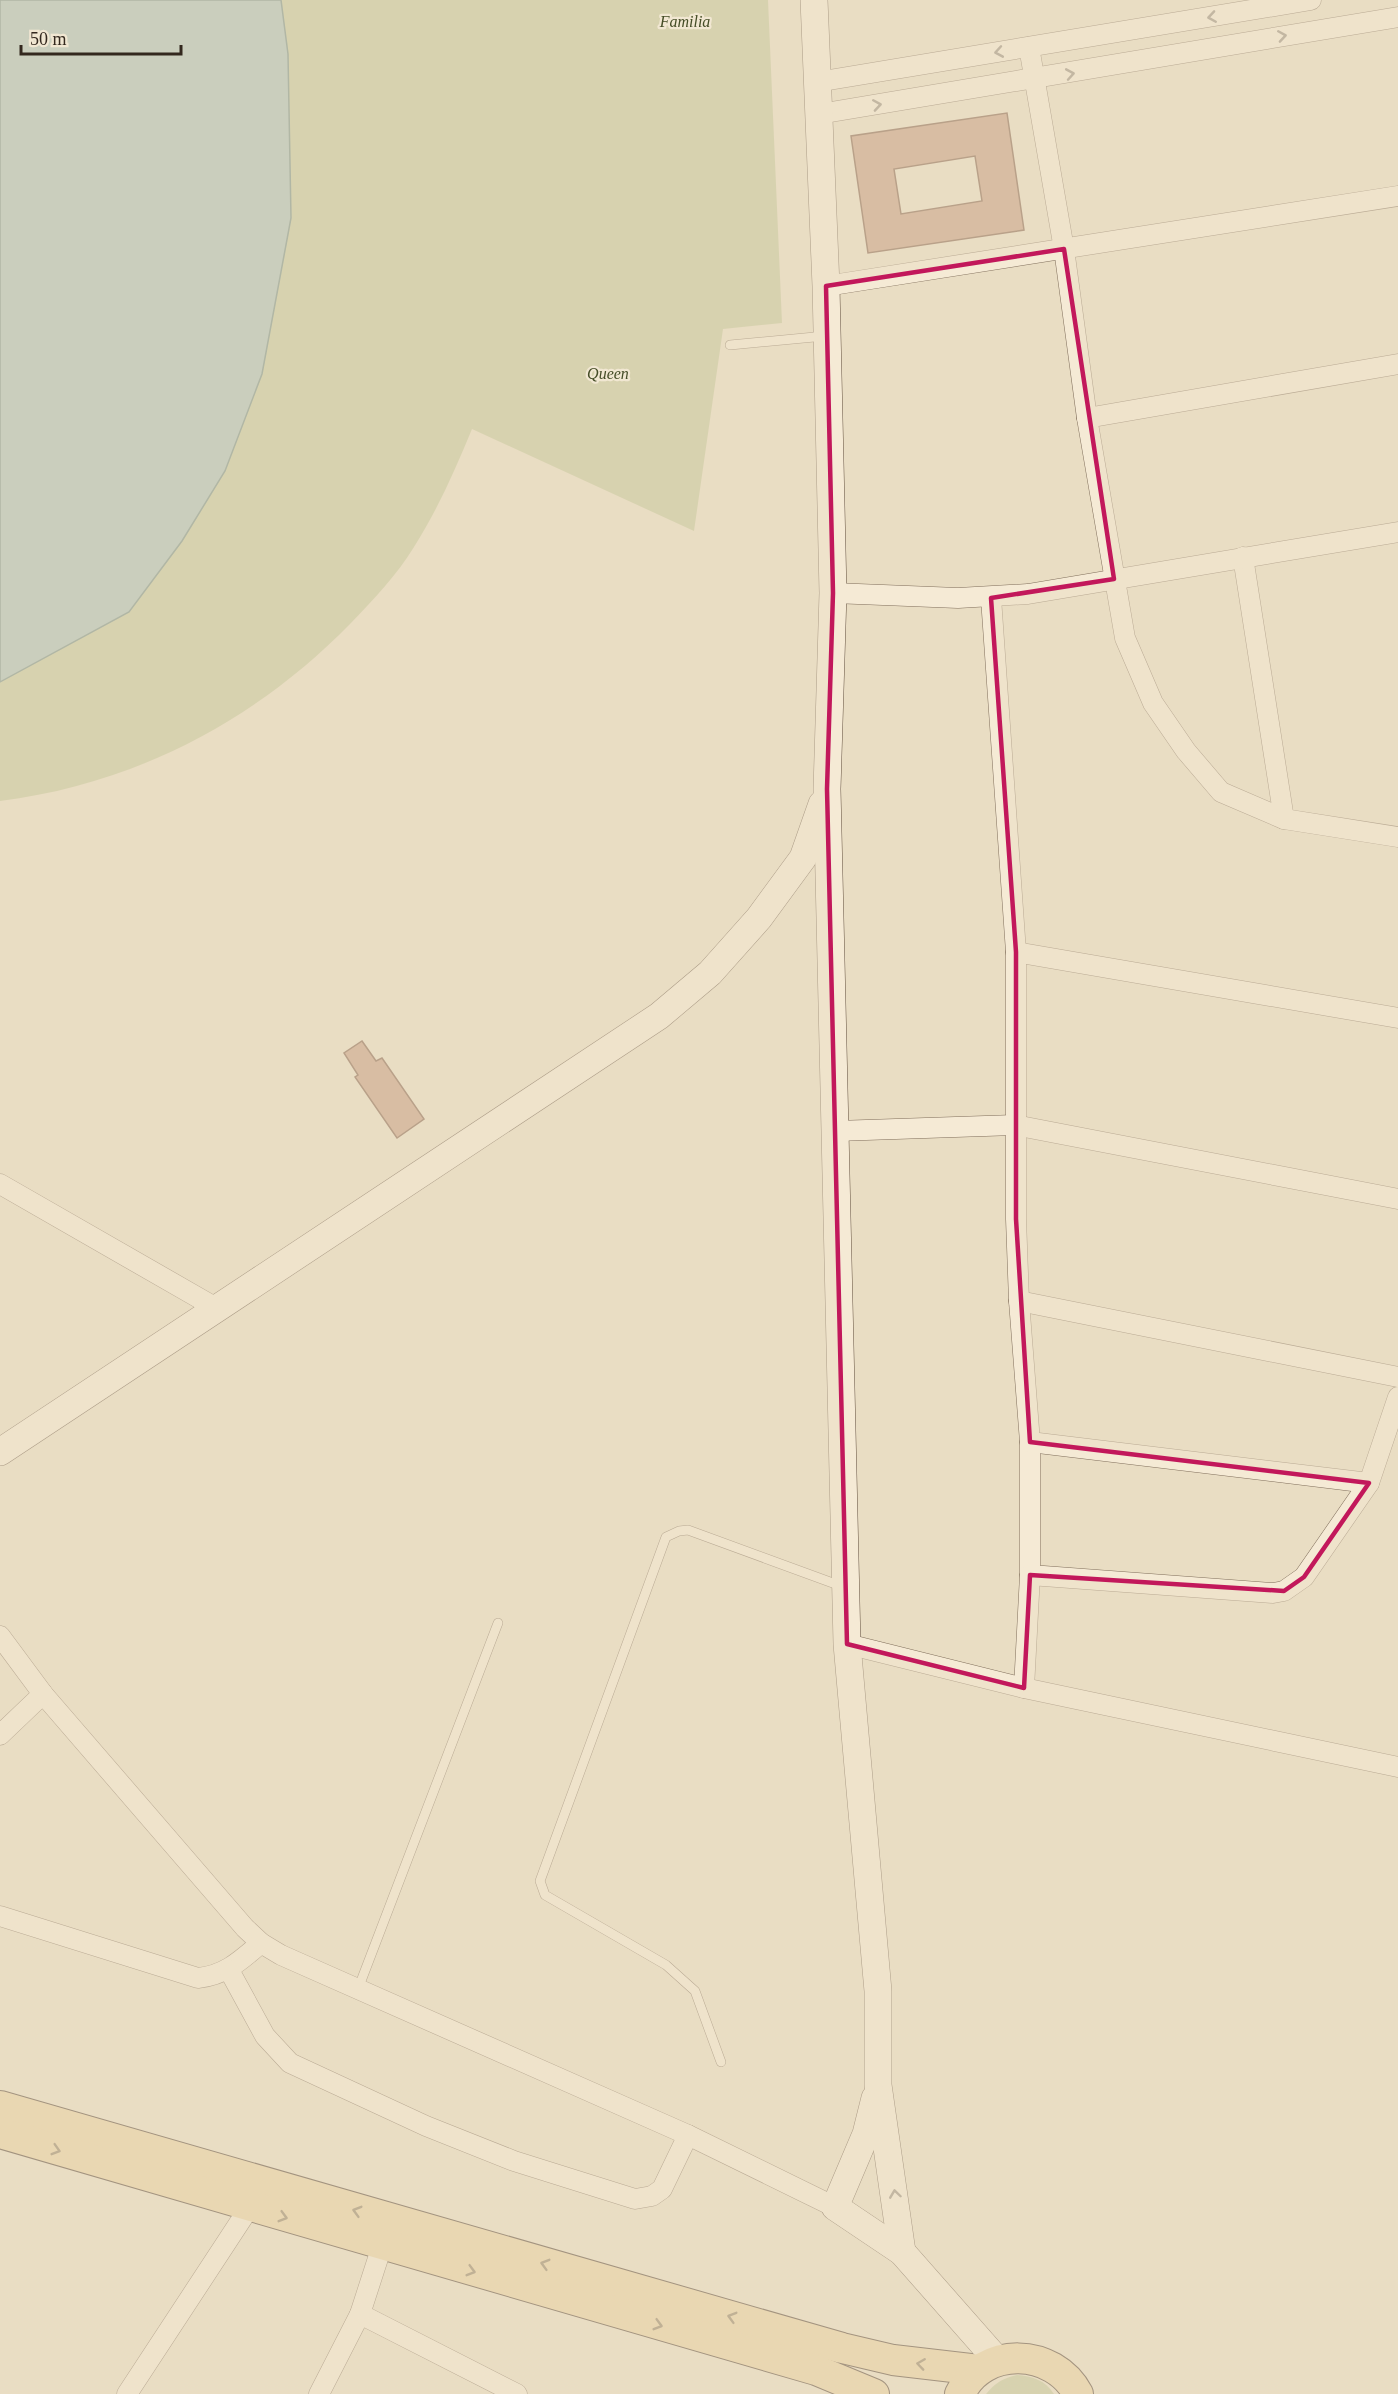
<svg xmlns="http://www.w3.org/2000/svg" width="1398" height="2394" font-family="'Times New Roman',serif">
	<rect width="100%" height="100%" fill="#e9ddc3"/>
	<g fill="#c2c698">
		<path d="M281,0H768L782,323L723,329L694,531L472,429C455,470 438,509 414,547C397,575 373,600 350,624C255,721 135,784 0,801V682L129,612L182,541L225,471L291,218L288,54Z"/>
		<path d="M1017,2375C1032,2376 1045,2380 1054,2394H986C995,2383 1003,2378 1017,2375Z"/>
	</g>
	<path fill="#a5bcb5" stroke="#6d8981" stroke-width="1.5" d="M0,0H281L288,54L291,218L262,374L225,471L182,541L129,612L0,682Z"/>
	<g fill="#c4987c" stroke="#7e5944" stroke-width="1.5" fill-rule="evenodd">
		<path d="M1007,113L1024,230L868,253L851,136ZM975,156L982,201L901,214L894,169Z"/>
		<path d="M362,1041L376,1061L382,1058L424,1119L397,1138L355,1077L358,1075L344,1053Z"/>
	</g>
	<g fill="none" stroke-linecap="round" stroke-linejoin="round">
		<defs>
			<g id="lane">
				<path d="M730,345L825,336"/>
				<path d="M358,1989L498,1623"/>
				<path d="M721,2062L695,1991L666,1965L545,1895L540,1881L666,1537L679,1531L688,1530L841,1586"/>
			</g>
			<g id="street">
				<path d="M1029,47L1064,249L1087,418L1125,638L1153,703L1186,751L1221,792L1284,819L1398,837"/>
				<path d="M817,82L1311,0"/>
				<path d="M819,114L1398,17"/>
				<path d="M826,286L1398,196"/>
				<path d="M1087,418L1398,364"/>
				<path d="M1243,557L1284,819"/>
				<path d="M833,593L958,598L1028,594L1398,532"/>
				<path d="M991,598L1016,952V1219L1019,1301L1030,1442V1575L1024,1688"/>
				<path d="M1016,952L1398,1018"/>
				<path d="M836,1131L1015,1125L1398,1199"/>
				<path d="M0,1184L218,1309"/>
				<path d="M1019,1301L1398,1377"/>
				<path d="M1030,1442L1369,1483"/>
				<path d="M1030,1575L1273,1593L1284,1591L1304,1577L1369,1483L1398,1397"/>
				<path d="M0,1636L43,1694L245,1928L261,1943L281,1955L688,2135L835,2207"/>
				<path d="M847,1644L1024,1688L1398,1767"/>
				<path d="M0,1735L43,1694"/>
				<path d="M0,1916L198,1978C226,1975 241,1960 261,1943"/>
				<path d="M229,1970L265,2036L290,2063L426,2126L514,2161L635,2199L652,2196L662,2189L688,2135"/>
				<path d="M360,2314L517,2394"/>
				<path d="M127,2394L249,2208"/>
				<path d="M319,2394L360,2314L382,2246"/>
			</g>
			<g id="secondary">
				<path d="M814,0L826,286L833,593L827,789L847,1644L878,1991V2085L902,2252"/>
				<path d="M0,1452L659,1016L710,973L759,918L803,858L822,804"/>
				<path d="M875,2098L866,2134L835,2207L902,2252L998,2361"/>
			</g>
			<g id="primary">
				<path d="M0,2106L842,2348L893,2360L979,2370"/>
				<path d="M0,2133L816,2370L874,2394"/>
				<path d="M960,2394C983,2345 1054,2348 1078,2394"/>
			</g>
		</defs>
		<use href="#lane" stroke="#816f5c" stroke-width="10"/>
		<use href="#street" stroke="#816f5c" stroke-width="21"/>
		<use href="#secondary" stroke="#63503f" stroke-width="28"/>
		<use href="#primary" stroke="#4f3d2f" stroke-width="32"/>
		<use href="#lane" stroke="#f5ead5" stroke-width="9"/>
		<use href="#street" stroke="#f5ead5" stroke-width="20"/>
		<use href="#secondary" stroke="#f5ead5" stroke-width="27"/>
		<use href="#primary" stroke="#e9d09e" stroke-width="30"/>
	</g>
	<defs><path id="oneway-chevron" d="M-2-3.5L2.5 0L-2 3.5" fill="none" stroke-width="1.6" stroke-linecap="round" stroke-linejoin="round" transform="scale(1.5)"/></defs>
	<g stroke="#94897a">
		<use href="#oneway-chevron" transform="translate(1212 17) rotate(171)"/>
		<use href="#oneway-chevron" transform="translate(1282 36) rotate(-9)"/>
		<use href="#oneway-chevron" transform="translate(999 52) rotate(170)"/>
		<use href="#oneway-chevron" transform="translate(1070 74) rotate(-10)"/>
		<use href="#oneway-chevron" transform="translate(877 105) rotate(-9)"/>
		<use href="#oneway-chevron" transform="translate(895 2194) rotate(-98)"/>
	</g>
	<g stroke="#8e7c5e">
		<use href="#oneway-chevron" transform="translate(56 2150) rotate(17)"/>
		<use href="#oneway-chevron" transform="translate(357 2211) rotate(-164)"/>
		<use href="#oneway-chevron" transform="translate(283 2217) rotate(16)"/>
		<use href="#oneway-chevron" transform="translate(545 2264) rotate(-164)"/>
		<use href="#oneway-chevron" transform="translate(471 2271) rotate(16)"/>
		<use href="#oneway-chevron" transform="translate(732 2317) rotate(-164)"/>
		<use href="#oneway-chevron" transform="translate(658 2325) rotate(16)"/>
		<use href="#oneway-chevron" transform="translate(921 2364) rotate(-172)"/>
	</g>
	<path d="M0 0H1398V2394H0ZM1064,249L1114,579L991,598L1016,952V1219L1030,1442L1369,1483L1304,1577L1284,1591L1030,1575L1024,1688L847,1644L827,789L833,593L826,286Z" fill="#e9ddc3" fill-opacity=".55" fill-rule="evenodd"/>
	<path fill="none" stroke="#c2185b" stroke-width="4.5" stroke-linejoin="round" d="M1064,249L1114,579L991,598L1016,952V1219L1030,1442L1369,1483L1304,1577L1284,1591L1030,1575L1024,1688L847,1644L827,789L833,593L826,286Z"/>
	<g text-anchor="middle" stroke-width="4.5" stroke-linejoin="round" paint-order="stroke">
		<g font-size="16" font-style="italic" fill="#454d27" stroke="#f1e7d2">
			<text x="685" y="27">Familia</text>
			<text x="608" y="379">Queen</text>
		</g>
	</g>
	<path d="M21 45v9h160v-9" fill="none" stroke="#33281e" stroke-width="3"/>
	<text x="30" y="45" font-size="18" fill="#33281e" stroke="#f1e7d2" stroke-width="4.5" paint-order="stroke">50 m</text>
</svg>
